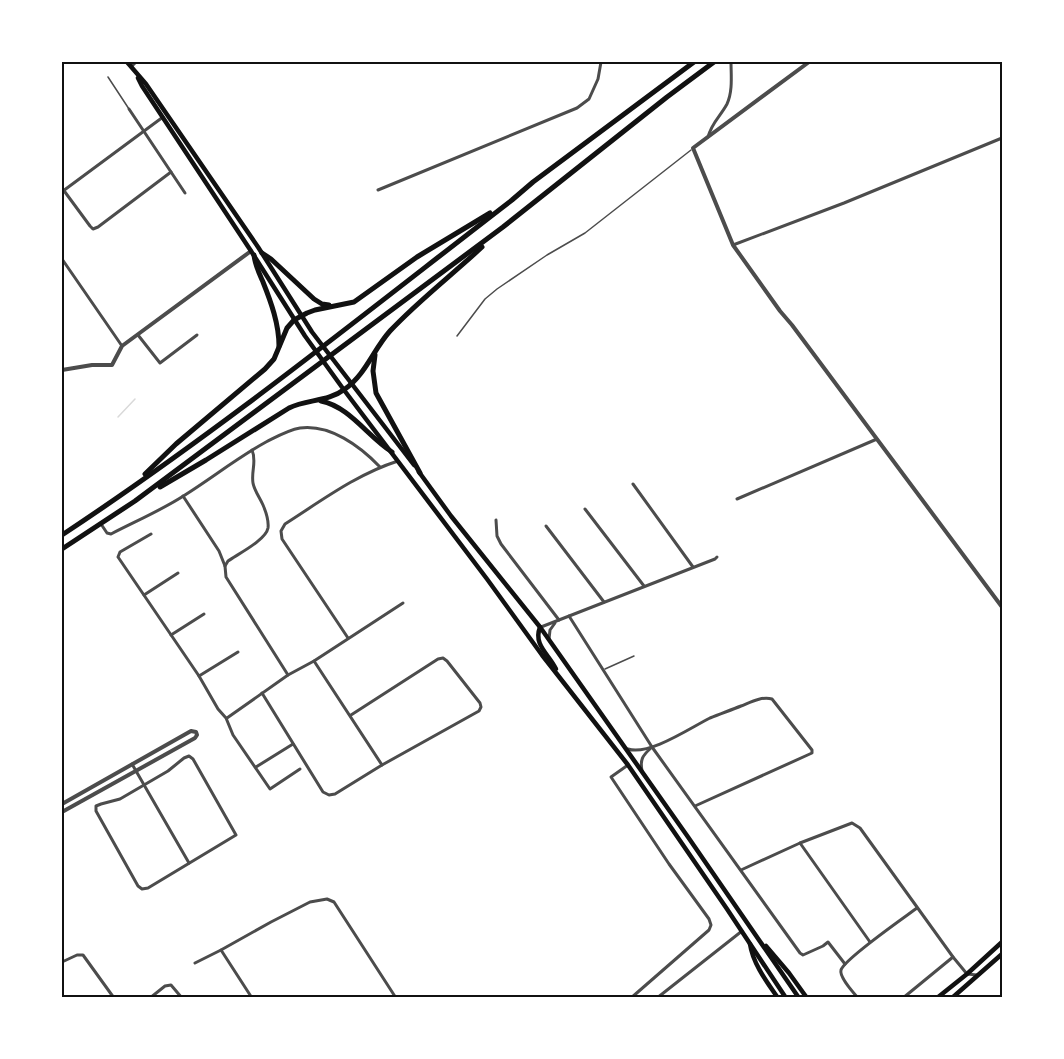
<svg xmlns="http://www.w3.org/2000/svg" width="1064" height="1059" font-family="'Archivo Narrow',sans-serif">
	<rect width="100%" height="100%" fill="#fff"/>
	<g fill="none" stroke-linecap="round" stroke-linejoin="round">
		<path stroke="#d9d9d9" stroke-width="1.5" d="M118,417L135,399"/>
		<g stroke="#4c4c4c" stroke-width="1.5">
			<path d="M108,77L129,109"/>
			<path d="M457,336L485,299L497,289L547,255L585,233L691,150"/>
			<path d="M605,669L634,656"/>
		</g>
		<g stroke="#4c4c4c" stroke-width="3">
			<path d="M131,67L136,62"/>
			<path d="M129,109L185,193"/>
			<path d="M708,137C712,122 720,117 727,104C733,91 731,75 731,62"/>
			<path d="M62,188L90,226L93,229L98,227L171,172"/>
			<path d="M378,190L577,108L589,99L598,79L601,62"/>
			<path d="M63,191L163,117"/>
			<path d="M733,245L844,203L1002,138"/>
			<path d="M62,259L122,346"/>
			<path d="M138,335L160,363L197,335"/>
			<path d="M633,484L693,567"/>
			<path d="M183,496L219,551L225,566L226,577L288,675"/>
			<path d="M737,499L877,439"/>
			<path d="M585,509L644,586"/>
			<path d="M496,520L497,536L501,544L559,620"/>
			<path d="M101,524L107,533L111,534C136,521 162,510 185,495C212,478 237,458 266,442C276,437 288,430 300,428C330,424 360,446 380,467"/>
			<path d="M546,526L604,602"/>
			<path d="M151,534L120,552L118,557L199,676L218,709L226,718L233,735L270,789L300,769"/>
			<path d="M225,566L228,561C238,554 266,540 268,528C269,520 266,512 263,505C260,498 254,490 253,483C251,471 257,461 252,450"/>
			<path d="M144,595L178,573"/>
			<path d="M569,616L652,747L800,953L803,955L823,946L828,942L845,964"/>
			<path d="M541,627L715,559L717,557"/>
			<path d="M171,635L204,614"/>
			<path d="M348,638L282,539L281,531L285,524C321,501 357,474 398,461"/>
			<path d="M549,639L550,630L555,623"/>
			<path d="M314,661L382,765"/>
			<path d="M199,676L238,652"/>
			<path d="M262,693L323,792L329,795L335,794L382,765L479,711L481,707L480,703L447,661L443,658L438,659L351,715"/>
			<path d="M227,718L288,675L314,661L403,603"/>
			<path d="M628,749C649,756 690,728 710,718C720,714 731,710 741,706C751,702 762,696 772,699L812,750V753L695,806"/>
			<path d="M189,756L193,759L236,835L148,888L142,889L138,886L96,811V806L101,804L120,799L168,771L184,758Z"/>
			<path d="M132,764L189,863"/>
			<path d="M628,765L611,777L669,864L709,919L711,925L709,930L631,998"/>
			<path d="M256,767L293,744"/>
			<path d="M642,771C640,760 642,756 651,748"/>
			<path d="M800,843L870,942"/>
			<path d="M741,870L800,843L852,823L860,828L953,957L967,974L977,975"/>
			<path d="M221,950L252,998"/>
			<path d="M62,962L77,955H83L114,998"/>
			<path d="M195,963L221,950L271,922L310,902L327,899L334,902L396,998"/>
			<path d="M150,998L165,986L171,985L182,998"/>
			<path d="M657,998L742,931"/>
			<path d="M858,998C853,992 839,977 841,970C844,959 905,917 917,908"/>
			<path d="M903,998L953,957"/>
		</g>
		<g stroke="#4c4c4c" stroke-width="4">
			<path d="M809,62L693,148L733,245L780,311L792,325L1002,607"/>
			<path d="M62,370L92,365H112L122,346L251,251"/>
			<path d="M62,804L191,731L196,732L197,735L195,738L62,812"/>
		</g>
		<g stroke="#111" stroke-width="4.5">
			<path d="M127,62L146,84L258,247L312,332L414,465"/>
			<path d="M138,78L142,86L251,251L305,336L344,390L487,579L542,655L628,765L727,909L786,998"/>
			<path d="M419,472L451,516L540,627L688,837L799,998"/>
			<path d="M540,627C533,645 549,654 556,669"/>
			<path d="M750,944C753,964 767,982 778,998"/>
			<path d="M766,946L789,973L807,998"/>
			<path d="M937,998L967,974L1002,942"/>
			<path d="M952,998L1002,954"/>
		</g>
		<g stroke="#111" stroke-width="5">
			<path d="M262,253L271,259L314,299L322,304L329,305"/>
			<path d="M254,255C255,265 259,273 263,282C271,302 279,324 279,346"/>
			<path d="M375,355L373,371L376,393L420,473"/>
			<path d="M321,401C350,407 367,436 392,452"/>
			<path d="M145,474L176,444L265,369L274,359L287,328L294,320L307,313L315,310L354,302L417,257L490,213"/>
			<path d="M160,487L206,460L289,408C307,399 328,402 345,389C366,374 373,350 390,331C418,301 452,275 482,247"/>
			<path d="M62,535C218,432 364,314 512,200L533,182L694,62"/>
			<path d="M62,549L135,501L503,227L667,97L714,62"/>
		</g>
	</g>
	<rect width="1064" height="1059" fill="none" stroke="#ffffff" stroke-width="126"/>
	<rect x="63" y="63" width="938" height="933" fill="none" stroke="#111" stroke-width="2"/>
</svg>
